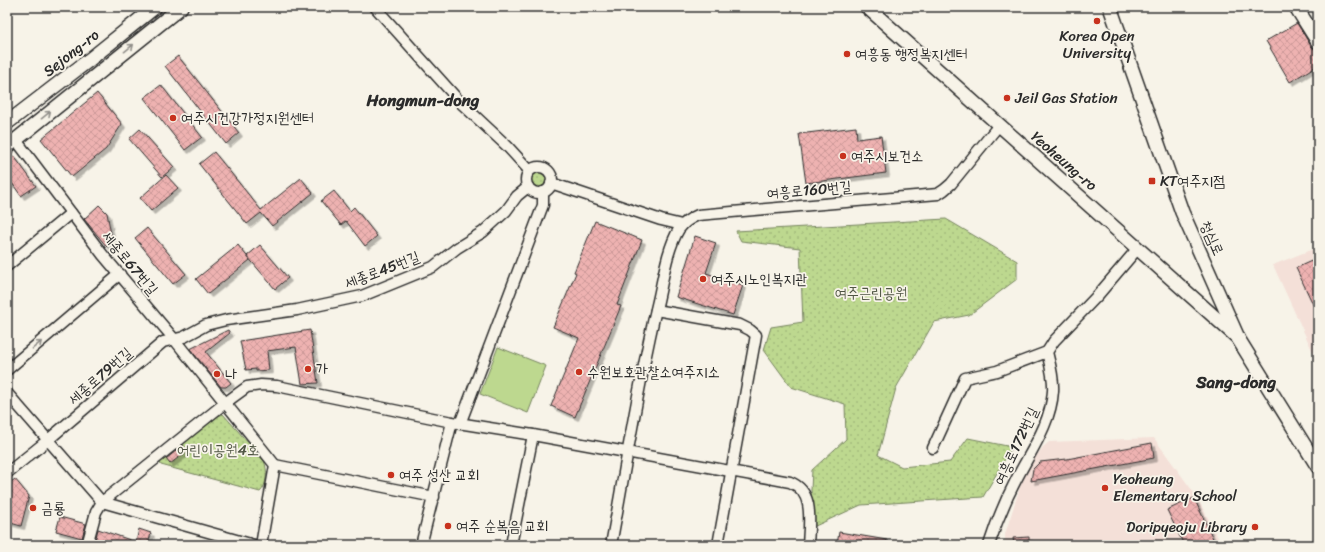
<svg xmlns="http://www.w3.org/2000/svg" width="1325" height="552" font-family="Sriracha,'Poor Story',sans-serif">
	<defs>
		<pattern id="green-dots" width="8" height="8" patternUnits="userSpaceOnUse"><rect width="8" height="8" fill="#bdd88f"/><path d="M2 2h.1M6 6h.1" fill="none" stroke="#a3ba7c" stroke-width="1.8" stroke-linecap="round"/></pattern>
		<pattern id="building-cross-hatch" width="8" height="8" patternUnits="userSpaceOnUse"><rect width="8" height="8" fill="#eeb2b1"/><path d="M0 0l8 8M0 8l8-8" fill="none" stroke="#cc9998"/></pattern>
		<filter id="shadow"><feDropShadow dx="3.5" dy="3.5" stdDeviation="0" flood-color="#0004"/></filter>
	</defs>
	<rect width="100%" height="100%" fill="#f7f3e8"/>
	<filter id="ink" filterUnits="userSpaceOnUse"><feTurbulence type="fractalNoise" baseFrequency=".025" numOctaves="2"/><feDisplacementMap in="SourceGraphic" scale="8" xChannelSelector="R" yChannelSelector="G"/><feConvolveMatrix kernelMatrix="1 2 1 2 8 2 1 2 1" color-interpolation-filters="sRGB"/></filter>
	<g filter="url(#ink)">
		<g fill="#f4e0d8">
			<path d="M1318,247V363L1273,265Z"/>
			<path d="M1154,438L1197,497L1222,545H1005V534L1023,478L1031,463L1043,447L1049,442Z"/>
		</g>
		<g fill="url(#green-dots)" stroke="#74825d">
			<circle cx="539" cy="180" r="9"/>
			<path d="M946,219L1017,261V279L969,315L934,322L896,388L878,455L902,467L950,462L968,438L1012,447L983,497L861,505L813,527L811,490L812,470L846,439L845,404L791,387L764,350L771,327L803,322L800,248L741,241L736,231Z"/>
			<path d="M223,414L264,461C268,469 267,486 260,492L161,465L160,462L161,460L213,418Z"/>
		</g>
		<path fill="#bdd88f" stroke="#74825d" d="M498,347L546,366L528,413L480,394Z"/>
		<g fill="url(#building-cross-hatch)" stroke="#2b2b2b" filter="url(#shadow)">
			<path d="M1297,23L1311,46L1316,49L1318,53V65L1290,82L1266,41Z"/>
			<path d="M178,56L239,133L226,144L165,66Z"/>
			<path d="M161,85L202,137L185,150L144,98Z"/>
			<path d="M97,93L122,124L106,149L72,177L41,139Z"/>
			<path d="M856,127L857,139L881,136L886,173L806,183L799,134Z"/>
			<path d="M140,129L174,167L162,177L129,139Z"/>
			<path d="M214,152L261,210L301,178L313,193L272,226L261,213L247,224L199,164Z"/>
			<path d="M14,156L36,186L21,196L12,183L7,187V161Z"/>
			<path d="M166,175L178,188L151,211L140,198Z"/>
			<path d="M334,191L350,211L354,207L377,236L365,246L346,221L341,225L321,201Z"/>
			<path d="M99,205L107,213L110,229L113,242L107,247L84,219Z"/>
			<path d="M595,221L642,240L617,305L621,306L575,417L551,406L579,338L553,327L576,273L574,272Z"/>
			<path d="M147,228L186,274L173,284L135,238Z"/>
			<path d="M695,236L716,243L706,273L743,285L733,315L676,297Z"/>
			<path d="M238,245L250,260L208,294L196,279Z"/>
			<path d="M260,245L288,278L275,289L247,256Z"/>
			<path d="M1318,258V315L1296,268Z"/>
			<path d="M228,330L230,333L206,352L231,383L226,387H221L190,349Z"/>
			<path d="M310,330L318,383L302,384L296,347L267,351L269,370L256,371V369L246,370L240,341Z"/>
			<path d="M1152,443L1154,458L1031,481L1033,469L1040,462L1067,459Z"/>
			<path d="M183,445L187,451L170,464L166,459Z"/>
			<path d="M15,479L29,496L21,526L7,522V485Z"/>
			<path d="M1194,498L1216,545H1184L1167,510Z"/>
			<path d="M60,517L86,524L82,538L56,531Z"/>
			<path d="M98,529L136,542L139,529L151,533L148,545H106L95,541Z"/>
			<path d="M839,532L887,540V545H837Z"/>
			<path d="M1029,537V545H1014L1013,538Z"/>
		</g>
		<g fill="none" stroke-linecap="round" stroke-linejoin="round">
			<defs>
				<g id="minor">
					<path d="M375,7L461,103L507,146L529,170"/>
					<path d="M16,140L103,255L174,339L275,465L261,545"/>
					<circle cx="539" cy="180" r="13"/>
					<path d="M551,183L661,220L682,225"/>
					<path d="M7,266L71,213"/>
					<path d="M656,310L740,325L750,330L756,335L718,545"/>
					<path d="M7,370L120,274"/>
					<path d="M7,393L102,502L254,545"/>
					<path d="M460,424L543,205V192"/>
					<path d="M933,448L965,378L997,371L1047,352"/>
					<path d="M275,465L434,497"/>
					<path d="M7,473L48,440L163,342L184,337L206,325L226,320L297,310L362,296L433,267L457,248L483,232L506,211L517,196L528,187"/>
					<path d="M87,545L96,512L102,502L225,403L247,387L261,385L277,386L452,422L533,435L790,482C815,492 809,522 808,545"/>
					<path d="M421,545L452,422"/>
					<path d="M511,545L533,435"/>
					<path d="M611,545C626,465 638,384 657,305C663,281 666,251 679,229C684,222 691,218 698,215L938,194L944,190L951,184L999,125"/>
					<path d="M989,545C996,523 1005,501 1016,480C1030,452 1051,424 1053,391C1054,378 1050,364 1047,352L1054,341L1098,295L1138,248"/>
				</g>
				<g id="tertiary">
					<path d="M867,7L1237,337"/>
					<path d="M1110,7L1182,212L1239,340L1318,467"/>
					<path d="M1296,7L1318,42"/>
					<path d="M7,123L89,60L155,7"/>
					<path d="M7,147L181,7"/>
				</g>
			</defs>
			<use href="#minor" stroke="#2b2b2b" stroke-width="13"/>
			<use href="#tertiary" stroke="#2b2b2b" stroke-width="16"/>
			<use href="#minor" stroke="#f7f3e8" stroke-width="10"/>
			<use href="#tertiary" stroke="#f7f3e8" stroke-width="13"/>
		</g>
		<defs><path id="oneway-shaft" d="M-6 0H5M1.5-3L5.5 0L1.5 3" fill="none" stroke-width="1.6" stroke-linecap="round" stroke-linejoin="round"/></defs>
		<g stroke="#918f8a">
			<use href="#oneway-shaft" transform="translate(129 48) rotate(-39)"/>
			<use href="#oneway-shaft" transform="translate(46 115) rotate(-39)"/>
			<use href="#oneway-shaft" transform="translate(37 345) rotate(-40)"/>
		</g>
	</g>
	<g fill="#c8321e" stroke="#f7f3e8" stroke-width="1.5">
		<circle cx="1097" cy="21" r="4"/>
		<circle cx="847" cy="54" r="4"/>
		<circle cx="1007" cy="98" r="4"/>
		<circle cx="173" cy="118" r="4"/>
		<circle cx="843" cy="156" r="4"/>
		<rect x="1148" y="177" width="8" height="8" rx="2"/>
		<circle cx="703" cy="279" r="4"/>
		<circle cx="308" cy="369" r="4"/>
		<circle cx="579" cy="372" r="4"/>
		<circle cx="217" cy="374" r="4"/>
		<circle cx="391" cy="475" r="4"/>
		<circle cx="1105" cy="488" r="4"/>
		<circle cx="33" cy="508" r="4"/>
		<circle cx="448" cy="526" r="4"/>
		<circle cx="1255" cy="527" r="4"/>
	</g>
	<g text-anchor="middle" stroke-width="3.5" stroke-linejoin="round" paint-order="stroke">
		<g font-size="15" fill="#2b2b2b" stroke="#f7f3e8" text-anchor="start">
			<text x="1097" y="41" text-anchor="middle">Korea Open<tspan x="1097" dy="17">University</tspan></text>
			<text x="855" y="59">여흥동 행정복지센터</text>
			<text x="1015" y="103">Jeil Gas Station</text>
			<text x="181" y="123">여주시건강가정지원센터</text>
			<text x="851" y="161">여주시보건소</text>
			<text x="1160" y="186">KT여주지점</text>
			<text x="711" y="284">여주시노인복지관</text>
			<text x="316" y="374">가</text>
			<text x="587" y="377">수원보호관찰소여주지소</text>
			<text x="225" y="379">나</text>
			<text x="399" y="480">여주 성산 교회</text>
			<text x="1113" y="484">Yeoheung<tspan x="1113" dy="17">Elementary School</tspan></text>
			<text x="41" y="513">금룡</text>
			<text x="456" y="531">여주 순복음 교회</text>
			<text x="1247" y="532" text-anchor="end">Doripyeoju Library</text>
		</g>
		<g font-size="15" fill="#2b2b2b" stroke="#f7f3e8">
			<text transform="translate(71 53) rotate(-38)" y="5">Sejong-ro</text>
			<text transform="translate(1064 161) rotate(41)" y="5">Yeoheung-ro</text>
			<text transform="translate(809 190) rotate(-5)" y="5">여흥로160번길</text>
			<text transform="translate(1212 238) rotate(66)" y="5">청심로</text>
			<text transform="translate(130 263) rotate(50)" y="5">세종로67번길</text>
			<text transform="translate(382 270) rotate(-21)" y="5">세종로45번길</text>
			<text transform="translate(100 376) rotate(-41)" y="5">세종로79번길</text>
			<text transform="translate(1016 446) rotate(-65)" y="5">여흥로172번길</text>
		</g>
		<g font-size="15" fill="#505644" stroke="#f7f3e8">
			<text x="871" y="298">여주근린공원</text>
			<text x="218" y="455">어린이공원4호</text>
		</g>
		<g font-size="17" font-weight="bold" fill="#2b2b2b" stroke="#f7f3e8">
			<text x="423" y="106">Hongmun-dong</text>
			<text x="1236" y="388">Sang-dong</text>
		</g>
	</g>
	<rect width="1325" height="552" fill="none" stroke="#f7f3e8" stroke-width="24"/>
	<rect x="12" y="12" width="1301" height="528" fill="none" stroke="#2b2b2b" stroke-width="1.5" filter="url(#ink)"/>
</svg>
